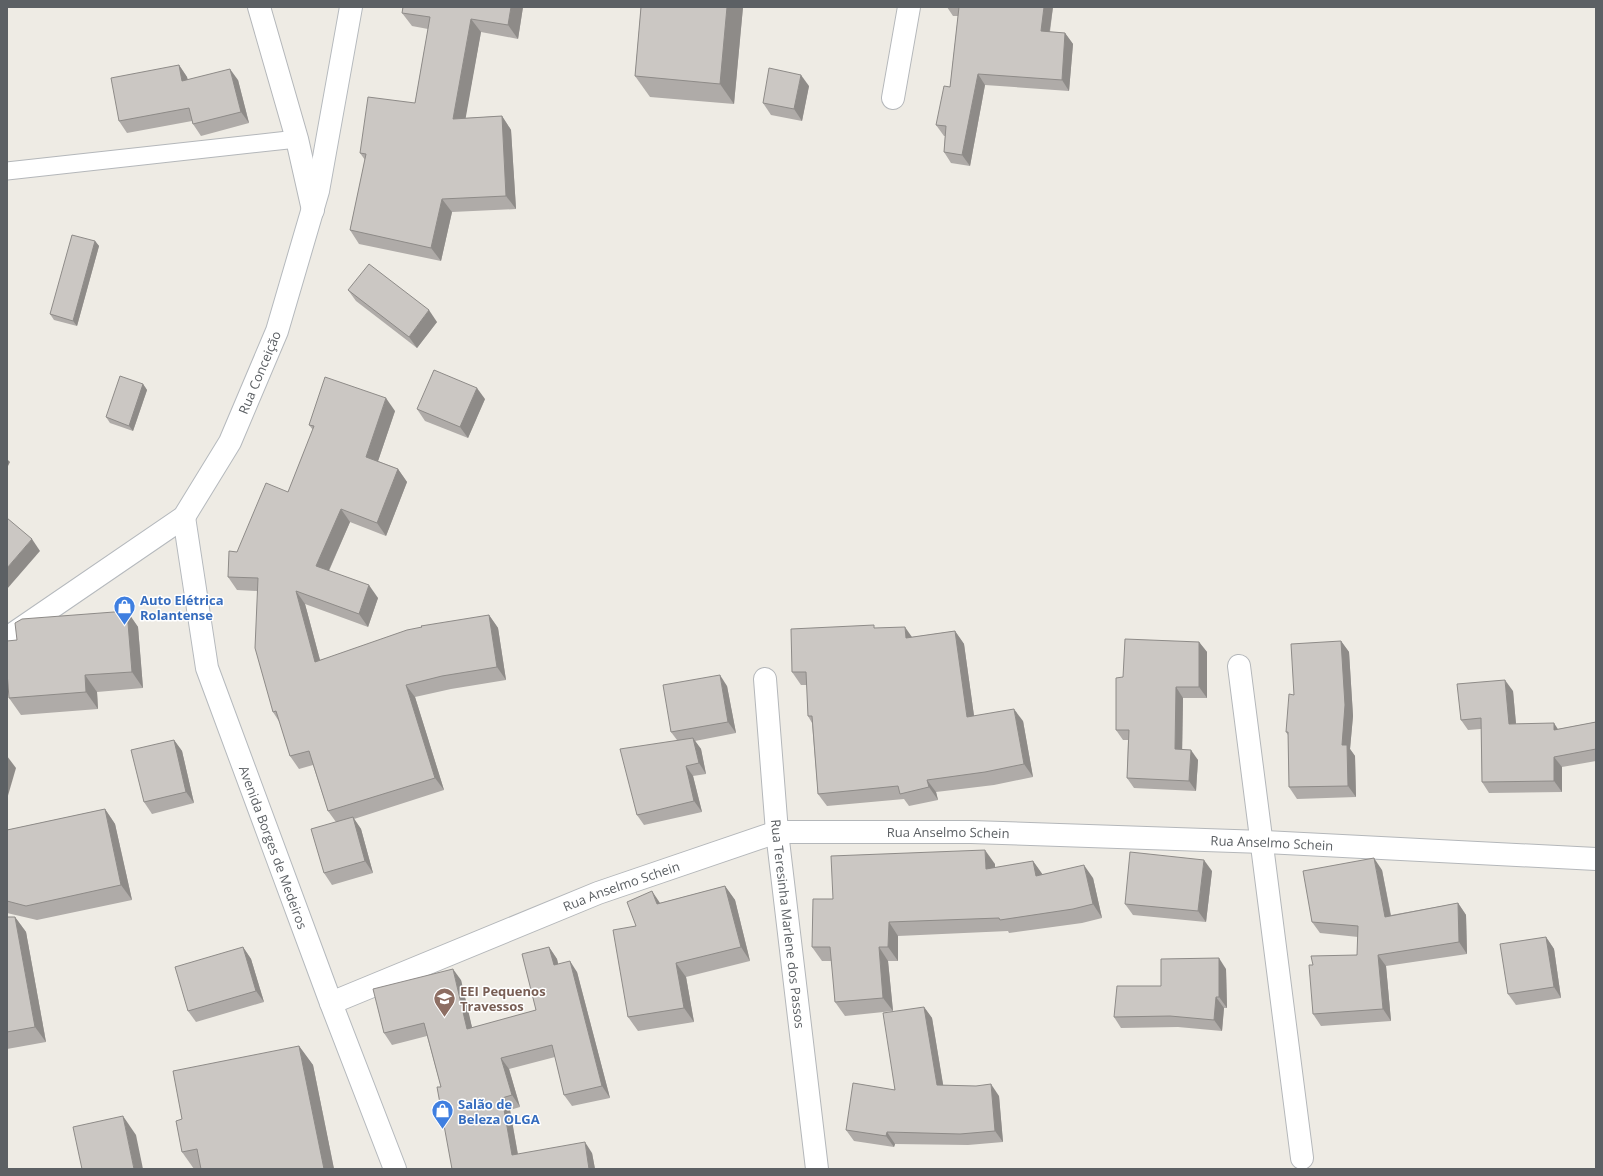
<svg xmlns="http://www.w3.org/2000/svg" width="1603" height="1176" font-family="'Open Sans',sans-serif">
	<rect width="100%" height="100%" fill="#eeebe4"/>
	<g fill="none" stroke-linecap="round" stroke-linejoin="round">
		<defs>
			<path id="service" d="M7,171L297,139"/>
			<g id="minor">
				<path d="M893,98L909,7"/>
				<path d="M1239,666L1302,1158"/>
				<path id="s1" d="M765,679L777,832L817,1169"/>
				<path id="s2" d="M331,1003L598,893L777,832H971L1263,842L1596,859"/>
			</g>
			<path id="tertiary" d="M259,7L297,139L313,210"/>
			<g id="secondary">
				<path id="s3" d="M184,517L207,668L331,1003L395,1169"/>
				<path id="s4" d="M7,638L184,517L230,442L277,331L318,191L351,7"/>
			</g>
		</defs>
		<use href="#service" stroke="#b4b7ba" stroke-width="19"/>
		<use href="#minor" stroke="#b4b7ba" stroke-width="24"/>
		<use href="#tertiary" stroke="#b4b7ba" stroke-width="24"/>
		<use href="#secondary" stroke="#b5b9bd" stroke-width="24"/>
		<use href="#service" stroke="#fff" stroke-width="17"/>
		<use href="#minor" stroke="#fff" stroke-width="22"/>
		<use href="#tertiary" stroke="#fff" stroke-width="22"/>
		<use href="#secondary" stroke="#fff" stroke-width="22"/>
	</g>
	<g fill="#afaba8">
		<path d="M403,7H523L518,39L481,32L465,118L502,116L511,130L516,209L452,212L441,261L359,244L350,230L365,160L360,153L415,103L428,29L412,26L402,13Z"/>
		<path d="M641,7H743L734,104L650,97L635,76Z"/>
		<path d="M947,7H1053L1050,32L1065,33L1073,44L1069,91L985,85L970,166L951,163L944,152L945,136H944L936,125L950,87L958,16H953Z"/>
		<path d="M179,65L187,77L188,80H238L249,123L201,136L193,124L192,121L127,133L119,121Z"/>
		<path d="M809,86L802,121L771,115L763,103Z"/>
		<path d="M95,241L99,246L77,326L54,320L50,314Z"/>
		<path d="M348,290L437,322L417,348L356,301Z"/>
		<path d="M143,384L147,390L133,431L110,423L106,417Z"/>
		<path d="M485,399L468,438L425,421L417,409Z"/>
		<path d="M395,411L378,461L398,469L407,482L386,536L350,522L329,571L378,598L368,627L305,604L320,660L489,615L498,628L506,680L451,689L415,697L444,790L354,819L361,829L373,873L332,885L324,873L336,822L328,811L313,765L299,769L290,756L280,723L273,712L257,591L237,590L228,577L237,552L288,492L313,430L309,425Z"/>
		<path d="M127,611L138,627L143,688L97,692L98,709L21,715L9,698Z"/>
		<path d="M876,628L912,637L955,631L964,644L974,716L1023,721L1033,777L994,785L936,792L938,800L909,806L904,799L827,806L818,794L812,723L808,716L807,685H801L792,672Z"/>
		<path d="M1341,641L1349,652L1353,716L1350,749L1355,756L1356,797L1297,799L1289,787L1288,735L1286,732L1294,695Z"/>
		<path d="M1199,642L1207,652V698H1183L1182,749L1198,760L1196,791L1134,788L1127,778L1128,740H1123L1116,730L1123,677Z"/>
		<path d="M727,686L736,733L695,741L701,749L706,774L693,776L702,812L644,825L637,815L677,740L671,732Z"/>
		<path d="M1513,691L1516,724L1558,729L1596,722V761L1562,767V792L1489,793L1482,782L1481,729L1468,730L1461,720Z"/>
		<path d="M174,740L182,751L194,803L152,814L144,802Z"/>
		<path d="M105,809L115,824L132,900L37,920L7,913V830Z"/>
		<path d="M1033,861L1042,874L1093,878L1102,918L1082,923L1009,933L1008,931L898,936V961H888L893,1011L845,1016L835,1002L832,961H822L812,947L833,899L995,864V868Z"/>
		<path d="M1382,870L1391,915L1458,903L1466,915L1467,954L1386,966L1391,1021L1321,1026L1313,1014V965L1357,955L1358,937L1320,933L1312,922Z"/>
		<path d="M1212,871L1206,922L1133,915L1125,904Z"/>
		<path d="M725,886L735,900L750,961L686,977L694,1022L638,1031L628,1017L636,926L660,903Z"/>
		<path d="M7,917H15L26,932L46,1042L7,1049Z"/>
		<path d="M1546,937L1554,949L1561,998L1516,1005L1508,994Z"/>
		<path d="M243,947L251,959L264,1002L196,1022L188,1011Z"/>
		<path d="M549,947L557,959L558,964L577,972L610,1098L572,1106L564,1095L555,1057L509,1069L520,1107L510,1110L518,1154L592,1153L595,1169H452L441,1087L427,1036L392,1045L384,1033L461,980L472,1028L536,1010Z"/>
		<path d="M1226,969L1227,1008H1224L1222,1031L1178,1027L1121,1028L1114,1017L1161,986Z"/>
		<path d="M924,1007L932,1018L943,1085L999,1096L1003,1142L968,1145L895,1144L894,1147L854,1141L846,1130L895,1090Z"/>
		<path d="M299,1046L313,1065L334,1169H194L182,1152V1119Z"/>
	</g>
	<g fill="#8e8b88">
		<path d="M511,7H523L518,39L508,25Z"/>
		<path d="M727,7H743L734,104L720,84Z"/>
		<path d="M1044,7H1053L1048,42L1041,31Z"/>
		<path d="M471,19L481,32L463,133L453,119Z"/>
		<path d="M1065,33L1073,44L1069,91L1062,80Z"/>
		<path d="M179,65L187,77L190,92L182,81Z"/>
		<path d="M230,69L238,80L249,123L241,112Z"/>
		<path d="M978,74L985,85L970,166L962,155Z"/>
		<path d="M801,75L809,86L802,121L794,109Z"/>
		<path d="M502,116L511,130L516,209L506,196Z"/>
		<path d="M442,199L452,212L441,261L431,248Z"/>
		<path d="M95,241L99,246L77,326L73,321Z"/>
		<path d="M429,310L437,322L417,348L409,337Z"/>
		<path d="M143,384L147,390L133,431L129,426Z"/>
		<path d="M477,388L485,399L468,438L460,427Z"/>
		<path d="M386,398L395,411L375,470L366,457Z"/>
		<path d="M7,459L10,462L7,468Z"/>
		<path d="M398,469L407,482L386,536L377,523Z"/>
		<path d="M341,509L350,522L325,579L316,566Z"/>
		<path d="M32,539L40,551L7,589V568Z"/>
		<path d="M369,585L378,598L368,627L359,614Z"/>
		<path d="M296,591L305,604L324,675L315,662Z"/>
		<path d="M127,611L138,627L143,688L132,672Z"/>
		<path d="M489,615L498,628L506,680L497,667Z"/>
		<path d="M905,627L914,640L906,638Z"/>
		<path d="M955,631L964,644L976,730L967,717Z"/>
		<path d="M1341,641L1349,652L1353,716L1350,749L1355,756L1356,797L1348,786L1342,745Z"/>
		<path d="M1199,642L1207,652V698L1199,687Z"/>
		<path d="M85,675L97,692L98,709L86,692Z"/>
		<path d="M720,675L727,686L736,733L728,722Z"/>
		<path d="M1505,680L1513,691L1517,735L1509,724Z"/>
		<path d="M406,685L415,697L444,790L435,778Z"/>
		<path d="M1176,687L1183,698L1182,759L1175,749Z"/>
		<path d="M1014,709L1023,721L1033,777L1024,764Z"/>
		<path d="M1554,723L1561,734L1554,730Z"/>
		<path d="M693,738L701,749L706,774L699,763Z"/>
		<path d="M174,740L182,751L194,803L186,792Z"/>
		<path d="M1191,750L1198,760L1196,791L1189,781Z"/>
		<path d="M7,756L16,768L7,799Z"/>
		<path d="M1554,757L1562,767V792L1554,781Z"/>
		<path d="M686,766L693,776L702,812L694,801Z"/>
		<path d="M927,780L936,792L938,800L929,787Z"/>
		<path d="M105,809L115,824L132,900L121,885Z"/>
		<path d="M353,817L361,829L373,873L365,861Z"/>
		<path d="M985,850L995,864V882L986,869Z"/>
		<path d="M1374,858L1382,870L1393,928L1385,917Z"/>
		<path d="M1204,860L1212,871L1206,922L1198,911Z"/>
		<path d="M1033,861L1043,875L1036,876Z"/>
		<path d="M1084,865L1093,878L1102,918L1093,904Z"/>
		<path d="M725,886L735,900L750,961L741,947Z"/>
		<path d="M652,891L662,906L657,904Z"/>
		<path d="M1458,903L1466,915L1467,954L1459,942Z"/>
		<path d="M15,917L26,932L46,1042L35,1027Z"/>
		<path d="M889,922L898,936V961L888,947Z"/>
		<path d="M1546,937L1554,949L1561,998L1554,987Z"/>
		<path d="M243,947L251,959L264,1002L256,991Z"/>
		<path d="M549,947L557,959L561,977L554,965Z"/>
		<path d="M879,947L888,961L893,1011L883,998Z"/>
		<path d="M1378,955L1386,966L1391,1021L1383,1009Z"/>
		<path d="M1219,958L1226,969L1227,1008L1219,997Z"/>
		<path d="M570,961L577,972L610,1098L602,1086Z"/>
		<path d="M676,963L686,977L694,1022L684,1008Z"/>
		<path d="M453,969L461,980L475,1040L467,1029Z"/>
		<path d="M1216,997L1224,1008L1222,1031L1214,1020Z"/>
		<path d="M924,1007L932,1018L945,1096L937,1085Z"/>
		<path d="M299,1046L313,1065L334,1169H324Z"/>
		<path d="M501,1058L509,1069L520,1107L512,1095Z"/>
		<path d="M991,1084L999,1096L1003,1142L995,1131Z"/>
		<path d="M502,1098L510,1110L520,1167L512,1155Z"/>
		<path d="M123,1116L136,1135L143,1169H134Z"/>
		<path d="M887,1132L895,1144L894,1147L886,1136Z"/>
		<path d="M585,1142L592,1153L595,1169H589Z"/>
	</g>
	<g fill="#cbc7c3" stroke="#8e8b88">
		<path d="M403,7H511L508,25L471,19L453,119L502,116L506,196L442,199L431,248L350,230L366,154L360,153L368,97L415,103L430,17L402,13Z"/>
		<path d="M641,7H727L720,84L635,76Z"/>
		<path d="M959,7H1044L1041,31L1065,33L1062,80L978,74L962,155L944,152L946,126L936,125L944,86L950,87Z"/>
		<path d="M179,65L182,81L230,69L241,112L193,124L189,108L119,121L111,78Z"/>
		<path d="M769,68L801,75L794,109L763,103Z"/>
		<path d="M72,235L95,241L73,321L50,314Z"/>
		<path d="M369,264L429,310L409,337L348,290Z"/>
		<path d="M434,370L477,388L460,427L417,409Z"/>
		<path d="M120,376L143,384L129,426L106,417Z"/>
		<path d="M325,377L386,398L366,457L398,469L377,523L341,509L316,566L369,585L359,614L296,591L315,662L407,630L422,627L421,626L489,615L497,667L442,676L406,685L435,778L328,811L309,751L290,756L276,711L273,712L255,648L258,578L228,577L229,551L237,552L266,483L288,492L314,426L309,425Z"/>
		<path d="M7,518L32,539L7,568Z"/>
		<path d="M127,611L132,672L85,675L86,692L9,698L7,672V641L17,640L15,623L22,619Z"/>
		<path d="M874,625V628L905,627L906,638L955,631L967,717L1014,709L1024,764L985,772L927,780L929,787L900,794L898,786L818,794L812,716H808L806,672H792L791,629Z"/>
		<path d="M1125,639L1199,642V687H1176L1175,749L1191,750L1189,781L1127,778L1129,730H1116V678L1123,677Z"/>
		<path d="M1341,641L1345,705L1342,745H1347L1348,786L1289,787L1288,732H1286L1289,694L1294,695L1291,644Z"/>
		<path d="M720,675L728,722L671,732L663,685Z"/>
		<path d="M1505,680L1509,724L1554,723V730L1596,722V749L1554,757V781L1482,782L1481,718L1461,720L1457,684Z"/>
		<path d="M693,738L699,763L686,766L694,801L637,815L620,749Z"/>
		<path d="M174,740L186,792L144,802L131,750Z"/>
		<path d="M105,809L121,885L26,906L7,901V830Z"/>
		<path d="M353,817L365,861L324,873L311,829Z"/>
		<path d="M985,850L986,869L1033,861L1036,876L1084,865L1093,904L1073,909L1000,920L999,918L889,922L888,947H879L883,998L835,1002L830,947H812L813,899H833L831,856Z"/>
		<path d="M1130,852L1204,860L1198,911L1125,904Z"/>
		<path d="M1374,858L1385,917L1458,903L1459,942L1378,955L1383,1009L1313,1014L1309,965H1313L1311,956L1357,955L1358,926L1312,922L1303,871Z"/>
		<path d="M725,886L741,947L676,963L684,1008L628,1017L613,930L636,926L627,902L652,891L657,904Z"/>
		<path d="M7,917H15L35,1027L7,1032Z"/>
		<path d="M1546,937L1554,987L1508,994L1500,944Z"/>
		<path d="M243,947L256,991L188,1011L175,967Z"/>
		<path d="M549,947L554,965L570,961L602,1086L564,1095L552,1045L501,1058L512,1095L502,1098L512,1155L585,1142L589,1169H452L437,1087H441L424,1023L384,1033L373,989L453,969L467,1029L536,1010L522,954Z"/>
		<path d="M1219,958V997H1216L1214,1020L1170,1016L1114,1017L1117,986H1161V959Z"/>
		<path d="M924,1007L937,1085L976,1086L991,1084L995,1131L960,1134L887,1132L886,1136L846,1130L853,1083L895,1090L883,1013Z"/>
		<path d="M299,1046L324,1169H201L197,1149L182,1152L176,1121L182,1119L173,1071Z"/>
		<path d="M123,1116L134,1169H81H82L73,1127Z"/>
	</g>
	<defs>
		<symbol id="shop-pin" viewBox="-11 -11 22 30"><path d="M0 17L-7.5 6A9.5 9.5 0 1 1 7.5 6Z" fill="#3f7fe0" stroke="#fff"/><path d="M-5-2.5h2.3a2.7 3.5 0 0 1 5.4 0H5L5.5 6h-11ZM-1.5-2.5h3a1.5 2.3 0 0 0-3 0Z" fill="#fff"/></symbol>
		<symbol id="school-pin" viewBox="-11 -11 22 30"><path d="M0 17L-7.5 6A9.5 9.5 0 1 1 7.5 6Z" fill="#8d6e63" stroke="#fff"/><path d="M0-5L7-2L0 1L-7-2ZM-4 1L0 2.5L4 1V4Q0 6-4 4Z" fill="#fff"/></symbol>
	</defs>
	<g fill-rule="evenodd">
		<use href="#shop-pin" x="112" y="594" width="25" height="34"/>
		<use href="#school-pin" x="432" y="986" width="25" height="34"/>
		<use href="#shop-pin" x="430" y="1098" width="25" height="34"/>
	</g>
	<g text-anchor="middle" stroke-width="3" stroke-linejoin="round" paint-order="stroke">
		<g font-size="13" fill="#5c6064" stroke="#fff">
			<text dy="5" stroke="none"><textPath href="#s4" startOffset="378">Rua Conceição</textPath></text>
			<text dy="5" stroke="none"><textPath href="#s2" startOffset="649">Rua Anselmo Schein</textPath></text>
			<text dy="5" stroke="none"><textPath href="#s2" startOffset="973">Rua Anselmo Schein</textPath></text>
			<text dy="5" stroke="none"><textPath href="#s3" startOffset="344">Avenida Borges de Medeiros</textPath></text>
			<text dy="5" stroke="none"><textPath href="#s2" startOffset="313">Rua Anselmo Schein</textPath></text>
			<text dy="5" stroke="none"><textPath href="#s1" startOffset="246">Rua Teresinha Marlene dos Passos</textPath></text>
		</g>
		<g font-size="13" font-weight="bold" fill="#366cbe" stroke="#fff" text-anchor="start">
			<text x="140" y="605">Auto Elétrica<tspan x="140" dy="15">Rolantense</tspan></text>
			<text x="458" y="1109">Salão de<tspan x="458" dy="15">Beleza OLGA</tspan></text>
		</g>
		<g font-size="13" font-weight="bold" fill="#785e54" stroke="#fff" text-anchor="start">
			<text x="460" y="996">EEI Pequenos<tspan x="460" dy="15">Travessos</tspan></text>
		</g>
	</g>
	<rect width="1603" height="1176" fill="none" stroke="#5c6064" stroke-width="16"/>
</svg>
